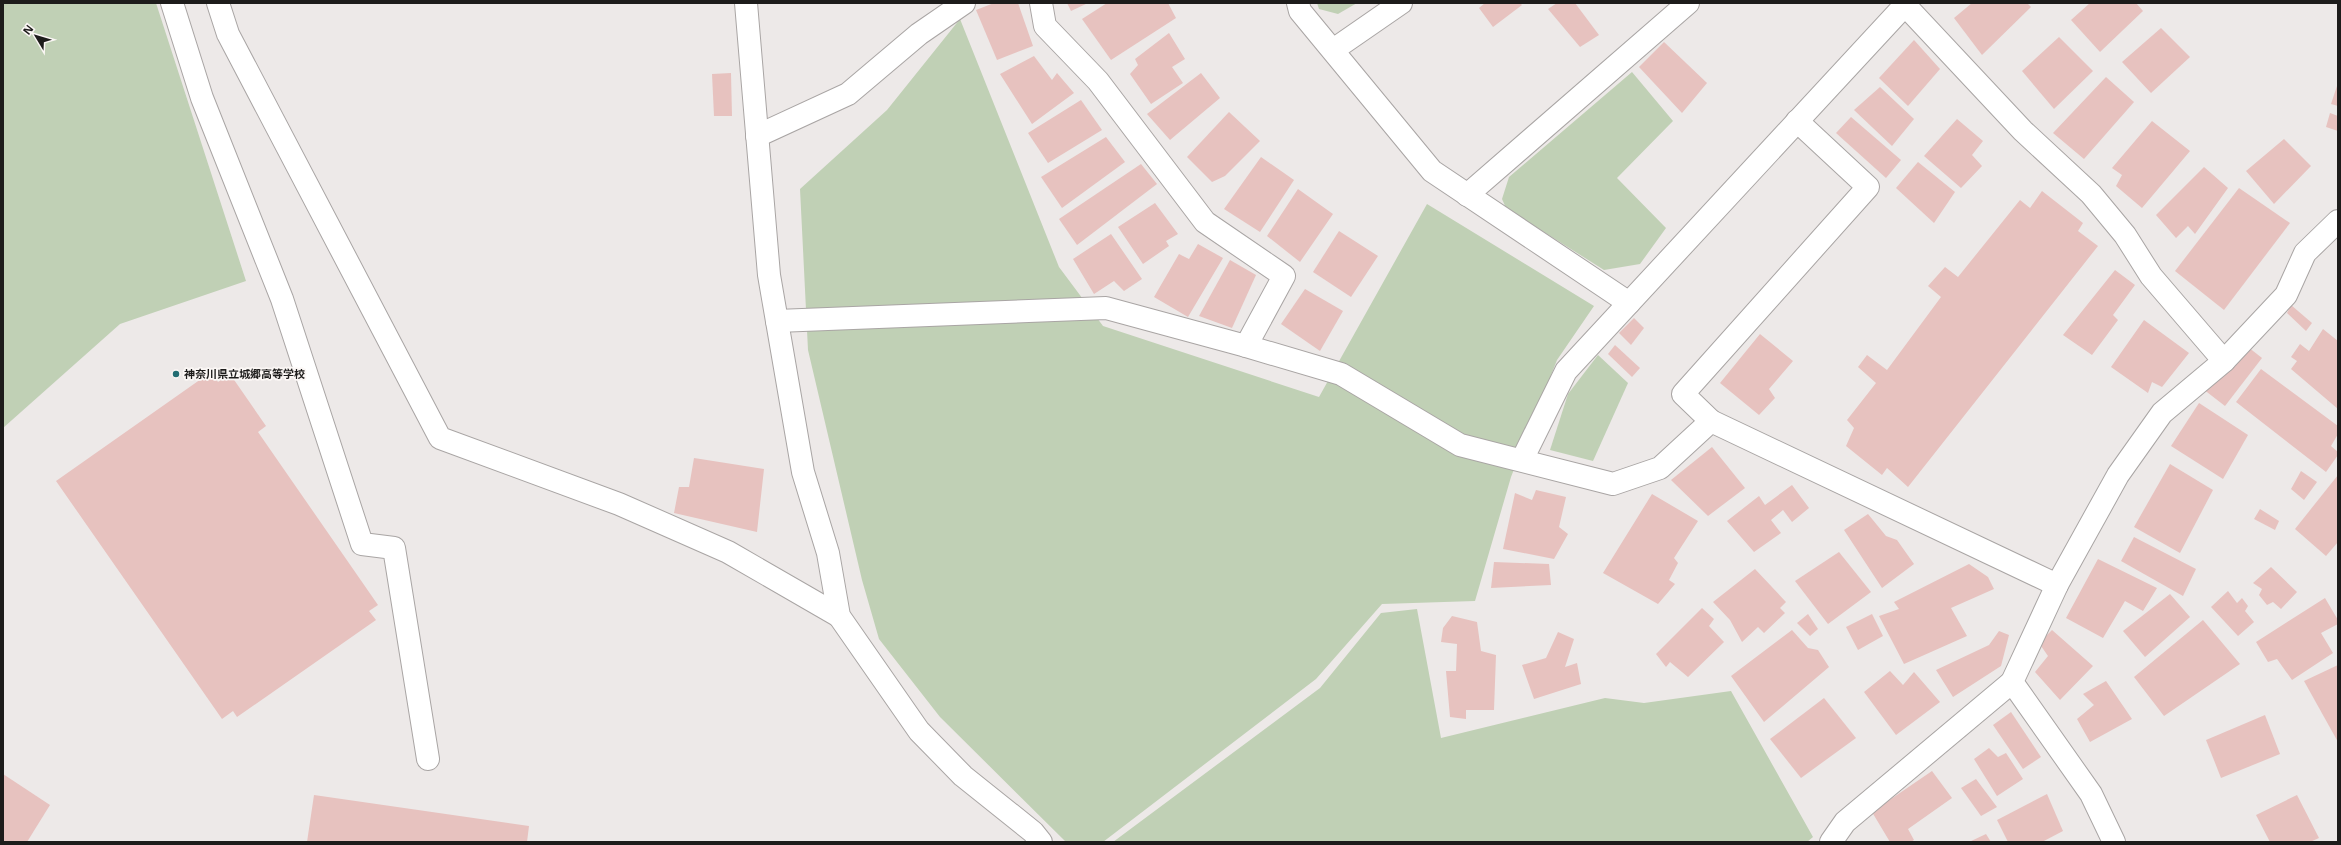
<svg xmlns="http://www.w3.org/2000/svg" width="2341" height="845" font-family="'Noto Sans','Noto Sans JP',sans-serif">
	<rect width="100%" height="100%" fill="#ede9e8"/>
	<g fill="#c0d0b5">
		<path d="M3,3H156L246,281L120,324L3,428Z"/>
		<path d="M1317,3H1357L1338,14L1319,9Z"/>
		<path d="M960,19L1059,267L1103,326L1319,397L1427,204L1594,306L1557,360L1511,477L1475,601L1382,604L1316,679L1103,842H1066L940,717L879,639L862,580L808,350L800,189L887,110Z"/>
		<path d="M1632,72L1673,121L1617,178L1666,228L1640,264L1604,270L1506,208L1502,199L1509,177Z"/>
		<path d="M1598,355L1628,383L1593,461L1550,450L1568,394Z"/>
		<path d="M1417,609L1441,738L1605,698L1644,703L1731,691L1813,837L1807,842H1113L1320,688L1381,613Z"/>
	</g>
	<g fill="#e7c2bf">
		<path d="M994,3H1018L1033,46L997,60L976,10Z"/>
		<path d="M1067,3H1088L1071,11Z"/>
		<path d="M1107,3H1168L1176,18L1111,60L1082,19Z"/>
		<path d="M1485,3H1520L1522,5L1493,27L1479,8Z"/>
		<path d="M1557,3H1575L1599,35L1580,47L1548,9Z"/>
		<path d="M1972,3H2027L2031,7L1982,55L1954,18Z"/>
		<path d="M2090,3H2136L2143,11L2100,52L2071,20Z"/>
		<path d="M2161,28L2190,57L2151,93L2122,62Z"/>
		<path d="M1169,33L1185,59L1172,67L1183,83L1151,104L1130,74L1138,65L1135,59Z"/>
		<path d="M2059,37L2093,71L2054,109L2022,71Z"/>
		<path d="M1914,40L1940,69L1908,106L1879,78Z"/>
		<path d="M1664,42L1707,83L1682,113L1639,67Z"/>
		<path d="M1034,56L1052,80L1057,73L1074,93L1032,124L1000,74Z"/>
		<path d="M731,73L732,116H714L712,74Z"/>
		<path d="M1201,73L1220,98L1170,140L1147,114Z"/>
		<path d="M2106,77L2134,102L2084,159L2053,133Z"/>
		<path d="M2338,83V106L2331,104Z"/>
		<path d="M1880,87L1914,119L1892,146L1854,110Z"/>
		<path d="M1081,100L1102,130L1048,163L1028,133Z"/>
		<path d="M1229,112L1260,141L1225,176L1212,182L1187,157Z"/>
		<path d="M2330,113L2338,116V131L2326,127Z"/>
		<path d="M1851,117L1901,160L1886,178L1836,133Z"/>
		<path d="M1957,119L1983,141L1972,155L1982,166L1961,188L1924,156Z"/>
		<path d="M2152,121L2190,151L2142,208L2116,186L2122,175L2112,168Z"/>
		<path d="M1106,137L1125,162L1062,208L1041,177Z"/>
		<path d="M2284,139L2311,166L2274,204L2246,171Z"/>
		<path d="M1261,157L1294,180L1260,232L1224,209Z"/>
		<path d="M1918,162L1955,192L1934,223L1896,188Z"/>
		<path d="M1141,164L1157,184L1077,245L1059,219Z"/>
		<path d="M2204,167L2228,188L2195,234L2188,226L2176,238L2156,215Z"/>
		<path d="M2239,188L2290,223L2224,310L2175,271Z"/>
		<path d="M1298,189L1333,214L1300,262L1267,236Z"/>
		<path d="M2042,191L2083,223L2078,231L2098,246L1908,487L1887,468L1882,475L1846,446L1854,428L1847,420L1876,383L1858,367L1867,355L1887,370L1941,297L1928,286L1945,267L1958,277L2020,200L2030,208Z"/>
		<path d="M1155,203L1178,234L1166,241L1169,246L1143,264L1118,227Z"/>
		<path d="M1339,231L1378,256L1351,297L1313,272Z"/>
		<path d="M1111,234L1142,279L1124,291L1114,281L1094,294L1073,259Z"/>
		<path d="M1198,244L1223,258L1188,317L1154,297L1179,254L1189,259Z"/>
		<path d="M1230,260L1256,275L1232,328L1199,316Z"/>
		<path d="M2115,270L2135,285L2113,315L2118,320L2092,355L2063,335Z"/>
		<path d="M1305,289L1343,311L1320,351L1281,324Z"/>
		<path d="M2291,305L2312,323L2306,331L2287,313Z"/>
		<path d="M1634,318L1644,328L1631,345L1619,333Z"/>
		<path d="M2144,320L2189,353L2162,387L2152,382L2148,393L2111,367Z"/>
		<path d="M2323,329L2338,341V409L2291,369L2297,361L2291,357L2300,344L2309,351Z"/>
		<path d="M1760,334L1793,361L1769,389L1775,398L1759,415L1720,383Z"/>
		<path d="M1615,345L1640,368L1632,377L1608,354Z"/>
		<path d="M2248,347L2262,358L2225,406L2203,389Z"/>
		<path d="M2261,369L2338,426V434L2331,446L2338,452V455L2326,472L2236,402Z"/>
		<path d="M211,372L218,382L230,374L266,426L258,432L378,605L369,611L376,620L237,717L233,711L222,719L56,481Z"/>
		<path d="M2199,403L2248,435L2223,479L2171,446Z"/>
		<path d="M1712,447L1745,488L1708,516L1671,480Z"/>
		<path d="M694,458L764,469L757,532L674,513L679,487H689Z"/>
		<path d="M2170,464L2213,490L2180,553L2134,527Z"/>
		<path d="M2301,471L2317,482L2304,500L2291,489Z"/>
		<path d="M2338,475V542L2326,556L2295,529Z"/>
		<path d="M1792,485L1809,508L1792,522L1783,510L1771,520L1781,533L1754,552L1727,521L1759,496L1765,505Z"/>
		<path d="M1536,490L1566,497L1559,527L1568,534L1554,559L1503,549L1515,493L1532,500Z"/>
		<path d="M1652,494L1698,521L1674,558L1678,563L1669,580L1675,584L1658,604L1603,573Z"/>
		<path d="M2260,509L2279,521L2275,530L2254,519Z"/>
		<path d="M1868,514L1886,536L1897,540L1914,564L1882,588L1844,530Z"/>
		<path d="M2134,537L2196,569L2183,596L2121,561Z"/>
		<path d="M1839,552L1871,592L1828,624L1795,581Z"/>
		<path d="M2098,559L2157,588L2143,611L2125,601L2103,638L2066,618Z"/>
		<path d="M1494,562L1549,564L1551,585L1491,588Z"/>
		<path d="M1969,564L1988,577L1994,589L1951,608L1967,636L1904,664L1879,616L1899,609L1894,602Z"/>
		<path d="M2271,567L2297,592L2281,609L2273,602L2267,605L2259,595L2262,589L2253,583Z"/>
		<path d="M1755,569L1786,602L1780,608L1785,613L1764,633L1758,627L1742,642L1730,620L1713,602Z"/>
		<path d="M2228,591L2237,603L2242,598L2248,606L2245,611L2254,622L2238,636L2211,607Z"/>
		<path d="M2170,594L2190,617L2145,657L2123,631Z"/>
		<path d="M2325,598L2338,620V624L2321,633L2333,653L2292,680L2277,659L2268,662L2256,642Z"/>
		<path d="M1702,608L1714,619L1709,626L1724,642L1688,677L1670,662L1666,667L1656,654Z"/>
		<path d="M1808,614L1818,629L1810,636L1797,623Z"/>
		<path d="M1872,614L1883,636L1858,650L1846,627Z"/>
		<path d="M1452,616L1477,622L1481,651L1496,655L1494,710H1466V719L1450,717L1446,671H1456L1457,644L1441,642L1443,628Z"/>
		<path d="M2203,620L2240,664L2164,716L2134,677Z"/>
		<path d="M1792,630L1808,648L1818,650L1829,667L1764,722L1731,676Z"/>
		<path d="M2052,630L2093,666L2060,700L2035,672L2048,656L2039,643Z"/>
		<path d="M1999,631L2009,635L2001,666L1953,697L1936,670L1989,645Z"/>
		<path d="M1558,632L1574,639L1565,667L1577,663L1581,684L1534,699L1522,665L1546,658Z"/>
		<path d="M2338,665V742L2304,681Z"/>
		<path d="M1890,671L1903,685L1914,672L1940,702L1896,735L1864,692Z"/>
		<path d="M2106,681L2132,719L2090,742L2077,719L2094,705L2083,694Z"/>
		<path d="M1824,698L1856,738L1801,778L1770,739Z"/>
		<path d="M2011,712L2041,757L2023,769L1993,725Z"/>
		<path d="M2265,715L2280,754L2221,778L2206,740Z"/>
		<path d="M1989,748L1998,757L2006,753L2023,779L1997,796L1974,759Z"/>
		<path d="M1932,771L1952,798L1908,829L1914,840L1911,842H1890L1872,812Z"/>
		<path d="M3,774L50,805L27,842H3Z"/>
		<path d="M1976,779L1997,807L1981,816L1961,788Z"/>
		<path d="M2047,794L2063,831L2042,842H2008L1997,820Z"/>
		<path d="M314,795L529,826L527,842H307Z"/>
		<path d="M2297,795L2319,838L2310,842H2270L2256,815Z"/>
		<path d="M1986,834L1991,842H1969Z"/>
	</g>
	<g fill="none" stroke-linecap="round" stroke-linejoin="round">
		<defs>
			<g id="minor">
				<path d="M172,3L202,98L282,299L362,544L394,548L428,759"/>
				<path d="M218,3L228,34L440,438L619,504L728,552L839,616"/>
				<path d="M746,3L769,275L803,472L828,553L839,616L919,731L963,776L1033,832L1041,842"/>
				<path d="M1041,3L1045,26L1098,81L1205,222L1284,276L1246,346L1341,374L1460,445L1613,484L1660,468L1711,421L2057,585"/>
				<path d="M1298,3L1300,11L1432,171L1629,303"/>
				<path d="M1903,3L2023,131L2091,194L2125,235L2151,276L2224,361"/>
				<path d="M1333,50L1401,3"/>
				<path d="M757,136L848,94L919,34L964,3"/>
				<path d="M1467,195L1688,3"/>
				<path d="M777,321L1106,308L1246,346"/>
				<path d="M1711,421L1683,394L1868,187L1797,121"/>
				<path d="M1522,460L1566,371L1905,5"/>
				<path d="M1831,842L1845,822L2012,682"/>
				<path d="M2114,842L2091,794L2012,682L2057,585L2118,475L2162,413L2224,361L2286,295L2305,253L2338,221"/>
			</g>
		</defs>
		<use href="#minor" stroke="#a9a5a4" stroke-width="24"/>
		<use href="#minor" stroke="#fff" stroke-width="22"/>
	</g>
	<circle fill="#226d72" stroke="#fbf7f5" stroke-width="1.5" cx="176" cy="374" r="4"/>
	<g text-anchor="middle" stroke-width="3.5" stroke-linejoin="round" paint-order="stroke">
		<g font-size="11" font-weight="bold" fill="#1d1c1b" stroke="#fbf7f5" text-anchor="start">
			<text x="184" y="378">神奈川県立城郷高等学校</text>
		</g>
	</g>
	<rect width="2341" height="845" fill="none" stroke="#1d1c1b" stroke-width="8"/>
	<g transform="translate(36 36) rotate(308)" stroke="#fbf7f5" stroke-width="3" paint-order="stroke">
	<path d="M0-3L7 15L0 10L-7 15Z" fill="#1d1c1b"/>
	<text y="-6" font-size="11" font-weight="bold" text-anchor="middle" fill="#1d1c1b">N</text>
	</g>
</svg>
